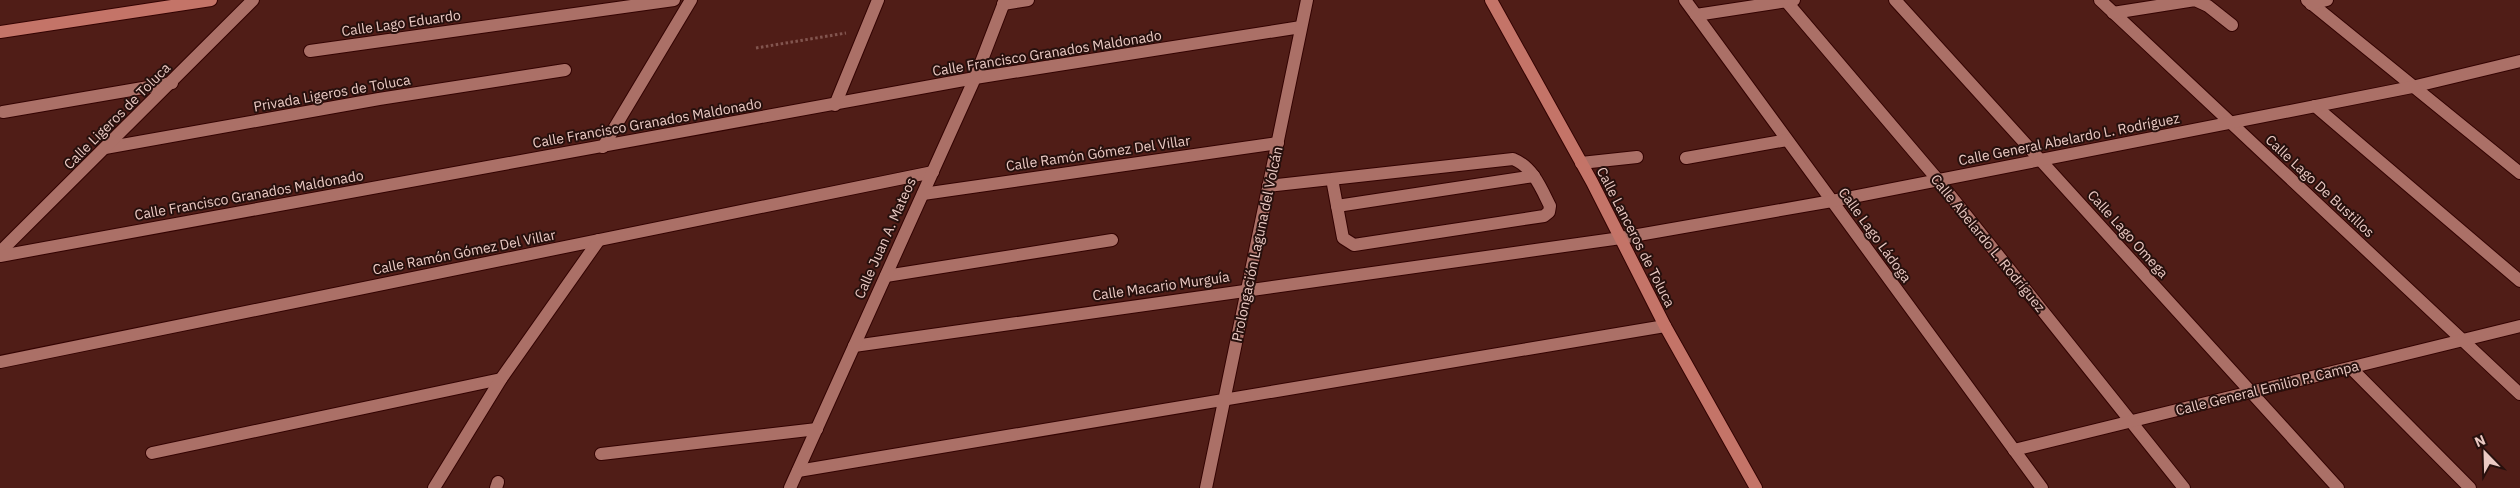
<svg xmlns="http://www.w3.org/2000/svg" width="2520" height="488" font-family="'IBM Plex Sans',sans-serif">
	<rect width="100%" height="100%" fill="#501d17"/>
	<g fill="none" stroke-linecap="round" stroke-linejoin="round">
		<defs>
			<g id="minor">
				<path d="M1685,0L2042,488"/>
				<path d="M1895,0L2338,488"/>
				<path d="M2100,0L2520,394"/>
				<path d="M2307,0L2520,173"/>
				<path d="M1786,1L1938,180L2184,488"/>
				<path d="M1003,4L1028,0"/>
				<path d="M2311,4L2327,0"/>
				<path d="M2113,13L2195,0L2208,6L2232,25"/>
				<path d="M1696,15L1794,0"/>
				<path d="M310,51L674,0"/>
				<path d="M835,105L878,0"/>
				<path d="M2315,106L2520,281"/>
				<path d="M3,112L172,83"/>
				<path d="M603,147L691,0"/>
				<path d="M105,148L379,99L565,70"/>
				<path d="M1686,158L1787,140"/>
				<path d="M1581,163L1637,157"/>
				<path d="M1268,186L1513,159C1533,167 1541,188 1550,206L1549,212L1544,216L1354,245L1343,238L1332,179"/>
				<path d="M923,194L1278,143"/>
				<path d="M1337,206L1534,176"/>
				<path d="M0,252L253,0"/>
				<path d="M0,256L975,78L1301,27"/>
				<path d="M886,276L1112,240"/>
				<path d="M854,346L1621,238L1832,201L2412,87L2520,61"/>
				<path d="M0,362L933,172"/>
				<path d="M2351,368L2470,488"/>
				<path d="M2014,450L2520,326"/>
				<path d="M152,453L501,379"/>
				<path d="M601,454L817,429"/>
				<path d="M798,471L1665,326"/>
				<path d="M434,488L501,379L599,240"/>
				<path d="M496,488L498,482"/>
				<path d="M790,488L975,78L1005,0"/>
				<path d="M1206,488L1307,0"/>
			</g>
			<g id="major">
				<path d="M1491,0L1592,182L1665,326L1756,488"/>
				<path d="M0,32L211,0"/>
			</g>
		</defs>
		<use href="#minor" stroke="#330302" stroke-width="14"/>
		<use href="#major" stroke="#330302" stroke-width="14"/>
		<path stroke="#82554f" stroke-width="3" stroke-dasharray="2.5 2.5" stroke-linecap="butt" d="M756,48L846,33"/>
		<use href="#minor" stroke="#ab7067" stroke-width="12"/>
		<use href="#major" stroke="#c47468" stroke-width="12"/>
	</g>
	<g text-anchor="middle" stroke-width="4" stroke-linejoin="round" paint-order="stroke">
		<g font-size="14" fill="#ebcac4" stroke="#27100d">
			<text transform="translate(401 23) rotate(-8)" y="5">Calle Lago Eduardo</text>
			<text transform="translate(1047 53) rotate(-9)" y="5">Calle Francisco Granados Maldonado</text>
			<text transform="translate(332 93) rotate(-10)" y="5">Privada Ligeros de Toluca</text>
			<text transform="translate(117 116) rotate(-45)" y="5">Calle Ligeros de Toluca</text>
			<text transform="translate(647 123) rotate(-10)" y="5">Calle Francisco Granados Maldonado</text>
			<text transform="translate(2069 139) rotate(-11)" y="5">Calle General Abelardo L. Rodríguez</text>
			<text transform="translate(1098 153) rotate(-8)" y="5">Calle Ramón Gómez Del Villar</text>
			<text transform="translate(2320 186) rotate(43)" y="5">Calle Lago De Bustillos</text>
			<text transform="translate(249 195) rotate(-10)" y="5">Calle Francisco Granados Maldonado</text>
			<text transform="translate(2128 234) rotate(48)" y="5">Calle Lago Omega</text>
			<text transform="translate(1875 235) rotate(54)" y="5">Calle Lago Ládoga</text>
			<text transform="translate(1636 237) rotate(63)" y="5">Calle Lanceros de Toluca</text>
			<text transform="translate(885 238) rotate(-66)" y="5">Calle Juan A. Mateos</text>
			<text transform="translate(1988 243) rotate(51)" y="5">Calle Abelardo L. Rodríguez</text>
			<text transform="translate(1257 244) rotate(-78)" y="5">Prolongación Laguna del Volcán</text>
			<text transform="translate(464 252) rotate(-11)" y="5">Calle Ramón Gómez Del Villar</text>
			<text transform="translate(1161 286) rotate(-8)" y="5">Calle Macario Murguía</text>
			<text transform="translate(2267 388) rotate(-14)" y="5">Calle General Emilio P. Campa</text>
		</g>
	</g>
	<g transform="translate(2485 453) rotate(337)" stroke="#27100d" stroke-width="4" paint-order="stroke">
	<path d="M0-4L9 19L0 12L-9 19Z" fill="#ebcac4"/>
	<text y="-8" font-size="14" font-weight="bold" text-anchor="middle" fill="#ebcac4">N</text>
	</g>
</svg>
